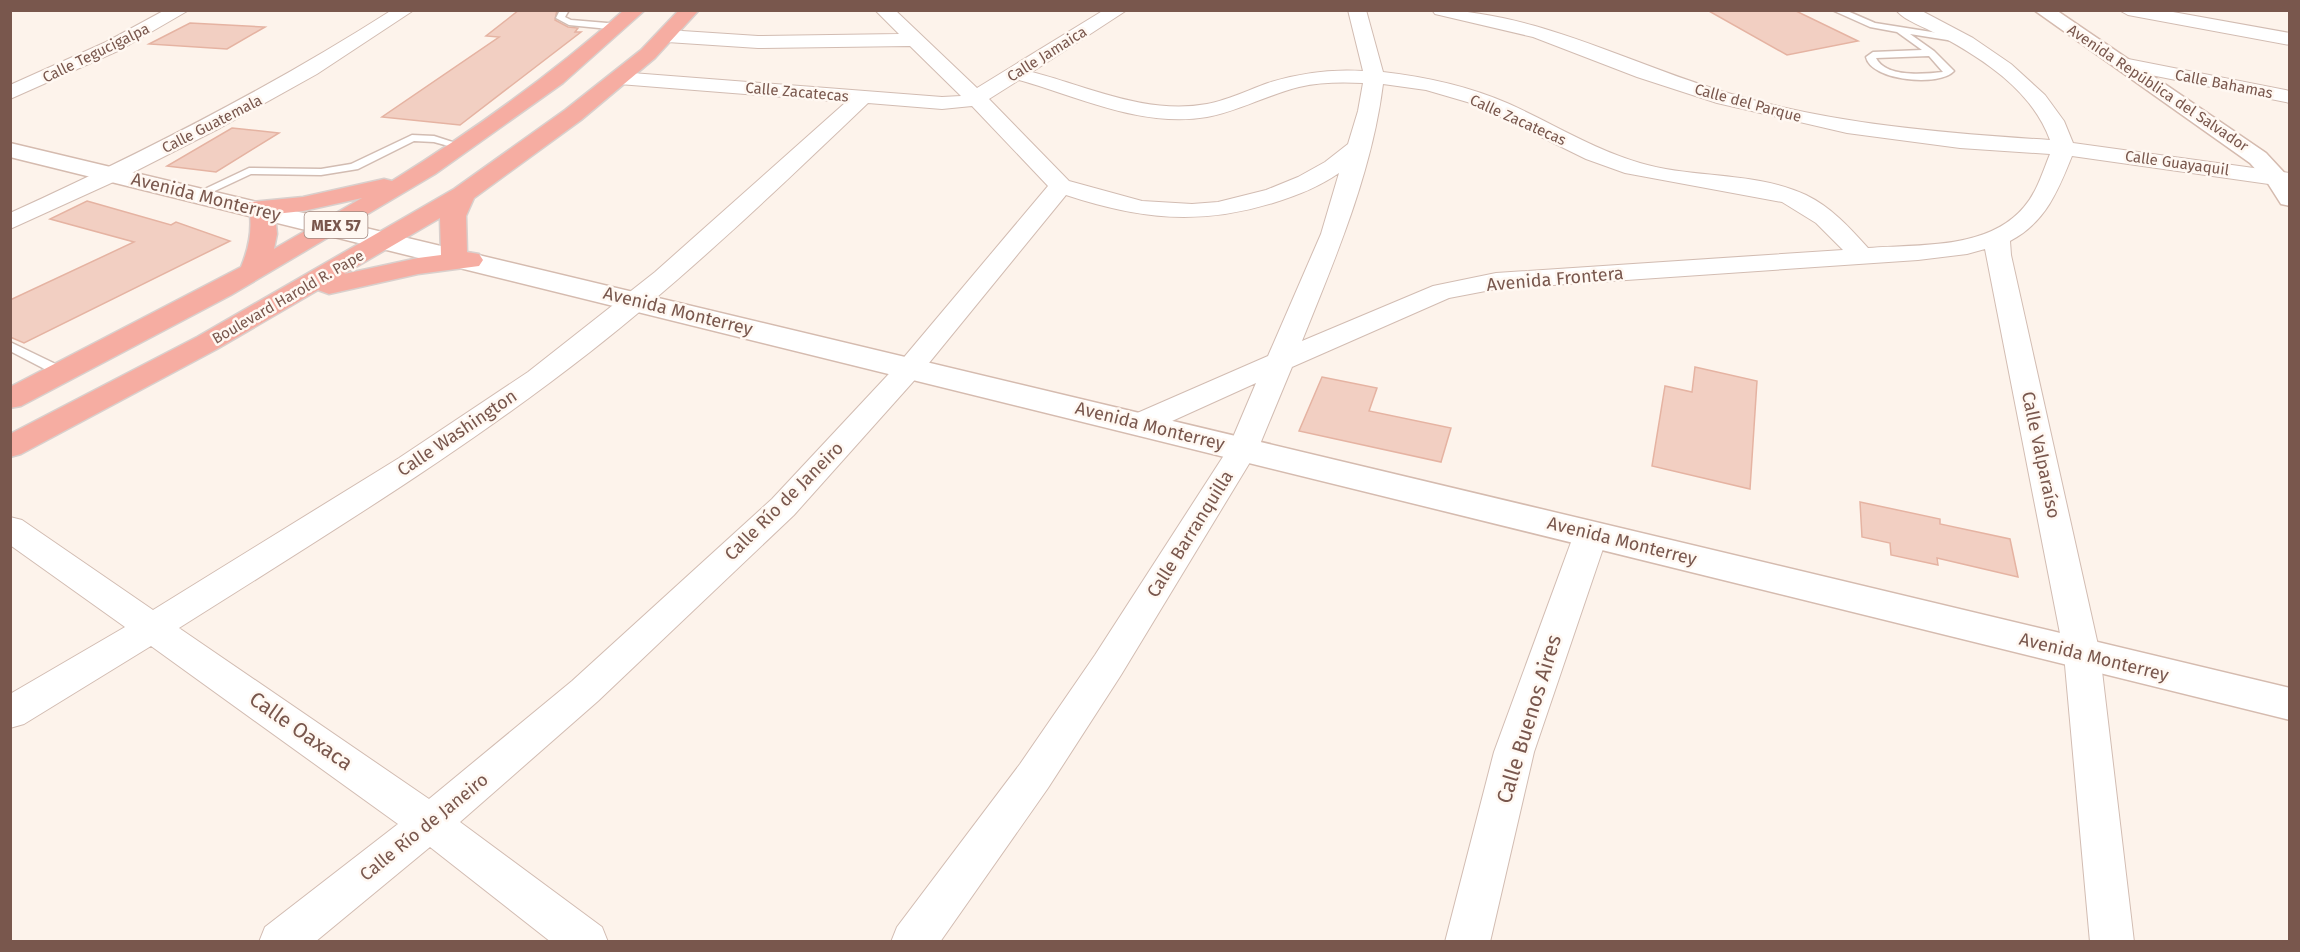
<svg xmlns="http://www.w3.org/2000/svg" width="2300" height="952" font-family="'Fira Sans',sans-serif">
	<rect width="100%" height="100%" fill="#fdf3eb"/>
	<g fill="#f2cfc2" stroke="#e5b3a2" stroke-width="1.5">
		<path d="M519,10H557L555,20L568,27L578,28L575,32H581L460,125L382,117L499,37L486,36Z"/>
		<path d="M1707,10H1794L1858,41L1787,55Z"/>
		<path d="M190,23L265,27L227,49L149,44Z"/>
		<path d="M232,128L279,133L216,172L167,166Z"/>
		<path d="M87,201L171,225L176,222L230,241L24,343L10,337V300L134,242L50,219Z"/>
		<path d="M1695,367L1757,381L1750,489L1652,466L1665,386L1692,392Z"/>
		<path d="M1322,377L1377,388L1369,411L1451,428L1441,462L1299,431Z"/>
		<path d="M1860,502L1940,519V524L2010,539L2018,577L1937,558L1938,565L1891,555L1890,543L1862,537Z"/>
	</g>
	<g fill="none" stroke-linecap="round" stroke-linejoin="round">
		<defs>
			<g id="lane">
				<path d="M560,10H569L565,17L571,20L619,24L623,27L619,30L569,25L556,18Z"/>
				<path d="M1832,10H1845L1875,23L1963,37V41L1960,42L1910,34L1934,51L1954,71C1940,87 1871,81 1866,57L1873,52L1922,50L1897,32L1870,27ZM1929,56L1943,72C1924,74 1886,78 1876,58Z"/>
				<path d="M412,135L434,136L468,147L463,150L434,142L414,141L358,169L321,175L251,174L202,197L198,198L192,195L249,168L321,169L351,164Z"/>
				<path d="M10,342L68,370L70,373L63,377L58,376L10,351Z"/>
			</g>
			<g id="street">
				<path d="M165,10H189L120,50L10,99V85L106,42Z"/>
				<path d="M392,10H414L317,74L220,128L120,179L10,229V213C142,153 270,88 392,10Z"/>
				<path d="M875,10H895L977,88L1104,10H1127L1032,72C1089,87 1147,115 1207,104C1228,100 1248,90 1268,83C1299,73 1331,69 1363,71L1348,10H1366L1383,72C1426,77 1468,86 1507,103C1552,123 1593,149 1640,163C1694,179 1755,171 1806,195C1831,207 1850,228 1868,248C1919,244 1988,250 2024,207C2037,192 2043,171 2050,154L1960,148L1847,133L1717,103L1637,77L1533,37L1435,14L1432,10C1534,10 1631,65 1728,93C1832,124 1942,133 2050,140C2032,90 1982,58 1937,34C1924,27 1905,21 1896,10H1920L1973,38L2011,64L2045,95L2064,121L2073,143L2290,173V187L2072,156C2058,191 2045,223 2010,241L2011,255L2100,654L2134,942H2090L2064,654L1985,249L1967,254L1918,260L1496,289L1449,298L1292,367L1258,449L1121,675L1048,788L940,942H891L897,927L1020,764L1095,655L1228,449L1256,383L1150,431L1139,433L1128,431L1124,424L1128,417L1268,356L1321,234L1339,173C1319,187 1296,196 1273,203C1198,226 1139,219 1066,195L920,374L794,515L598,701L460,822L602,927L608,942H551L430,847L315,942H259L265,927L398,824L151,646L24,724L10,728V694L125,627L10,545V517L22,520L153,610L399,458L528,372L655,272L846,102L619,84L612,82L609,78L612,74L619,72L942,97L961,96L910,46L758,48L667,42L660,40L658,36L660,32L667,30L758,36L899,34ZM1019,80C1079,97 1142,128 1207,117C1239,111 1267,95 1299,87C1320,82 1342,82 1363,83L1358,111L1348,144L1325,162L1298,177L1266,190L1218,202L1192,204L1142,201L1069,181L989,99ZM1383,84L1426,90L1474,104L1586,159L1625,173L1782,202L1816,223L1843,250L1496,273L1433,286L1302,341C1335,259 1372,173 1383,84ZM868,103L942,109L972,106L1048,186L900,362L772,499L572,681L429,799L179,628C318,540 461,453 590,352C688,275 778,189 868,103Z"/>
				<path d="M2119,10H2162L2290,33V45L2128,15Z"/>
				<path d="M2123,58L2290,91V103L2116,68L2113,64L2116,60Z"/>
				<path d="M1591,523L1603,526L1608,534L1534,752L1490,942H1445L1494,752L1574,534L1579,526Z"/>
			</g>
			<g id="secondary">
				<path d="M2034,10H2056L2266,153L2290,179V206L2281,204L2267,182L2250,163Z"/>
				<path d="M10,143L2290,688V720L10,157Z"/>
			</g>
			<g id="highway">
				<path d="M624,10H645L563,83L435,174L231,295L21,406L10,408V387L241,267C248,250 252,234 250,215L242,213L239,208L242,203L303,197L384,179L392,181C474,130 552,74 624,10ZM362,198L274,249L277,234L275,214L303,211Z"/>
				<path d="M679,10H699L655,58L581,120L474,198L466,216L467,252L479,254L483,260L479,266L418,274L329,294L318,290L217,349L21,454L10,457V434L197,337L454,189L565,110L641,50ZM440,218L441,255L418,258L344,274Z"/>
			</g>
		</defs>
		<use href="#lane" stroke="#d2bcb2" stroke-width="3"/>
		<use href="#street" stroke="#d2bcb2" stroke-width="2"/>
		<use href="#secondary" stroke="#d5bbaf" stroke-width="3"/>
		<use href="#highway" stroke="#d9d0cd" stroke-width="3"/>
		<use href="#lane" fill="#fff" fill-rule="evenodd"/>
		<use href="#street" fill="#fff" fill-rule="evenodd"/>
		<use href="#secondary" fill="#fff" fill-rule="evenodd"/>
		<use href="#highway" fill="#f6ada2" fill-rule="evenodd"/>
	</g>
	<g text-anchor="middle" stroke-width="5" stroke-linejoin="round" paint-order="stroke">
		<g font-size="15" fill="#79574d" stroke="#fff8f2">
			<text transform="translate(96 53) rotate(-26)" y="5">Calle Tegucigalpa</text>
			<text transform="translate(1047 54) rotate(-32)" y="5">Calle Jamaica</text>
			<text transform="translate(2224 84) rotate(11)" y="5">Calle Bahamas</text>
			<text transform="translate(2158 88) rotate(34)" y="5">Avenida República del Salvador</text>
			<text transform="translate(797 92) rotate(5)" y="5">Calle Zacatecas</text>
			<text transform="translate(1748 103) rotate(15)" y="5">Calle del Parque</text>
			<text transform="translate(1518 120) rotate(24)" y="5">Calle Zacatecas</text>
			<text transform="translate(212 124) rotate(-27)" y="5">Calle Guatemala</text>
			<text transform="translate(2177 163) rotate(8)" y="5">Calle Guayaquil</text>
			<text transform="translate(288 297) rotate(-30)" y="5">Boulevard Harold R. Pape</text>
		</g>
		<rect fill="#fff8f2" stroke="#a1877e" stroke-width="1.5" x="304.5" y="212" width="63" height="26" rx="4.5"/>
		<g font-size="16" font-weight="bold" fill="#79574d">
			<text x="336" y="231">MEX 57</text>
		</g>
		<g font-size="18" fill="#79574d" stroke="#fff8f2">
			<text transform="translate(206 197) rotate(14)" y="6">Avenida Monterrey</text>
			<text transform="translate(1555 279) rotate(-5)" y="6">Avenida Frontera</text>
			<text transform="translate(678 311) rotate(14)" y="6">Avenida Monterrey</text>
			<text transform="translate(1150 426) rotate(14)" y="6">Avenida Monterrey</text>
			<text transform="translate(457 433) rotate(-34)" y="6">Calle Washington</text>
			<text transform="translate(2041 455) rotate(78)" y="6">Calle Valparaíso</text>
			<text transform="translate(784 501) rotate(-45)" y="6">Calle Río de Janeiro</text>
			<text transform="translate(1190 534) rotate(-58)" y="6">Calle Barranquilla</text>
			<text transform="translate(1622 541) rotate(14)" y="6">Avenida Monterrey</text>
			<text transform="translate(2094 657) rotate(14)" y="6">Avenida Monterrey</text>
			<text transform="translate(424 827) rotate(-39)" y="6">Calle Río de Janeiro</text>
		</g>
		<g font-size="21" fill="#79574d" stroke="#fff8f2">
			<text transform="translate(1529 719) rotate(-73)" y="7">Calle Buenos Aires</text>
			<text transform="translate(301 731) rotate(35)" y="7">Calle Oaxaca</text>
		</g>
	</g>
	<rect width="2300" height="952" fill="none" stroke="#79574d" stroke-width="24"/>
</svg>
